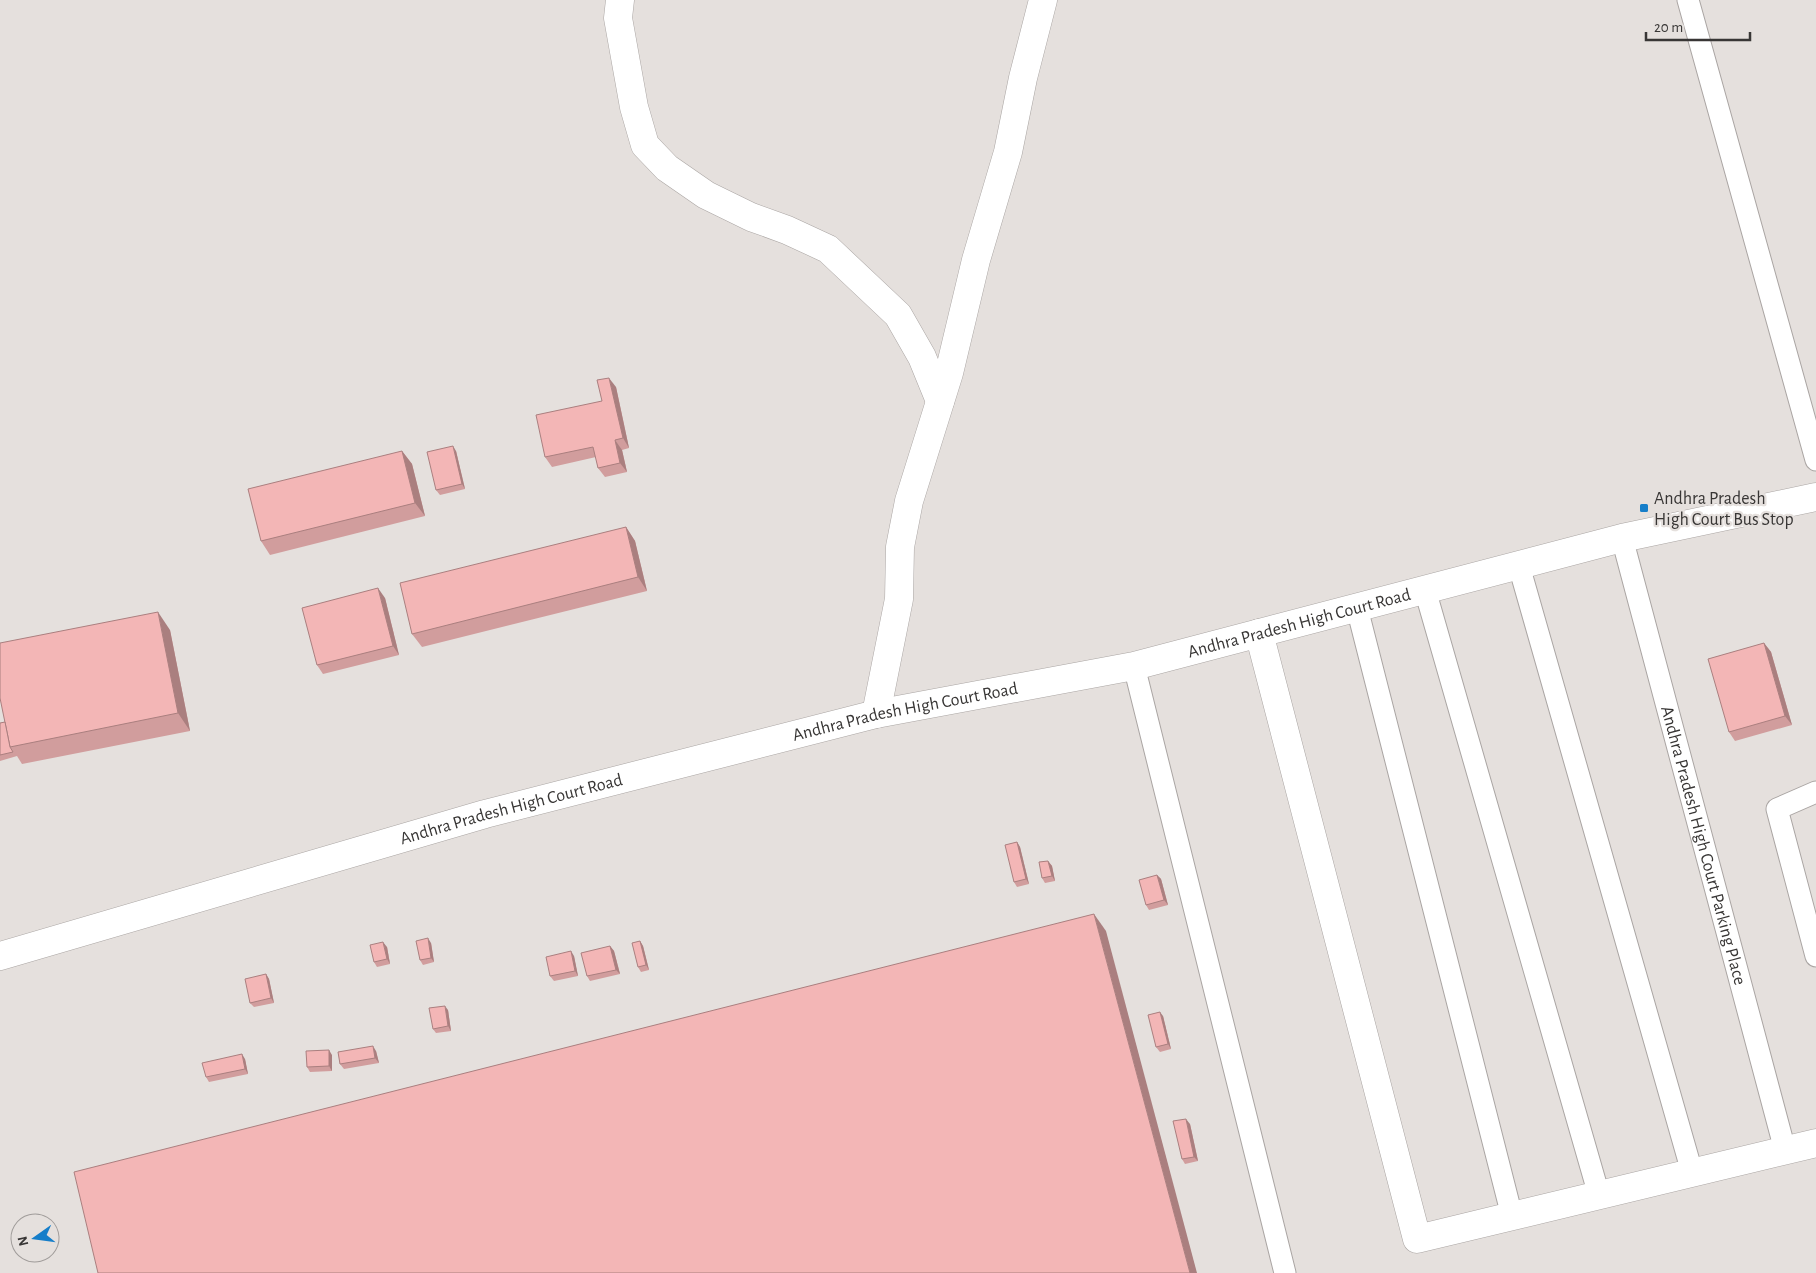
<svg xmlns="http://www.w3.org/2000/svg" width="1816" height="1273" font-family="'Alegreya Sans',sans-serif">
	<rect width="100%" height="100%" fill="#e5e0dd"/>
	<g fill="none" stroke-linecap="round" stroke-linejoin="round">
		<defs>
			<g id="lane">
				<path d="M1688,0L1816,460"/>
				<path id="s1" d="M1622,538L1785,1150"/>
				<path d="M1519,566L1692,1172"/>
				<path d="M1425,590L1599,1195"/>
				<path d="M1357,608L1512,1216"/>
				<path d="M1134,666L1285,1273"/>
				<path d="M1816,792L1777,809L1816,956"/>
			</g>
			<g id="street">
				<path d="M620,0L618,18L634,107L645,145L667,168L706,195L751,217L787,230L828,249L898,315L922,357L940,401"/>
				<path d="M876,714L899,599L900,547L909,501L949,373L976,260L1008,152L1023,78L1043,0"/>
			</g>
			<g id="secondary">
				<path d="M1259,633L1417,1239L1816,1143"/>
				<path id="s2" d="M0,956L485,814L876,714L1134,666L1622,538L1816,497"/>
			</g>
		</defs>
		<use href="#lane" stroke="#aaa5a3" stroke-width="23"/>
		<use href="#street" stroke="#aaa5a3" stroke-width="29"/>
		<use href="#secondary" stroke="#aaa5a3" stroke-width="29"/>
		<use href="#lane" stroke="#fff" stroke-width="21"/>
		<use href="#street" stroke="#fff" stroke-width="28"/>
		<use href="#secondary" stroke="#fff" stroke-width="28"/>
	</g>
	<g fill="#d19d9d">
		<path d="M616,387L629,448L622,450L627,472L605,477L598,468L596,457L552,467L545,457Z"/>
		<path d="M402,451L412,464L425,516L270,555L261,541Z"/>
		<path d="M456,451L465,489L440,495L436,490Z"/>
		<path d="M626,527L635,541L647,591L422,647L412,634Z"/>
		<path d="M385,598L399,655L323,674L317,665Z"/>
		<path d="M170,630L190,731L22,764L17,756L0,761V723L5,722Z"/>
		<path d="M1764,643L1771,652L1792,725L1735,741L1729,732Z"/>
		<path d="M1017,842L1020,847L1029,884L1017,887L1014,882Z"/>
		<path d="M1048,861L1052,866L1055,881L1045,883L1042,878Z"/>
		<path d="M1157,875L1161,879L1168,905L1149,910L1146,905Z"/>
		<path d="M640,941L643,946L649,970L641,972L638,967Z"/>
		<path d="M431,943L434,962L423,965L420,960Z"/>
		<path d="M610,946L614,951L620,974L590,981L587,976Z"/>
		<path d="M387,947L390,964L377,967L374,962Z"/>
		<path d="M574,956L578,976L554,981L550,976Z"/>
		<path d="M266,974L269,979L274,1003L254,1007L250,1003Z"/>
		<path d="M448,1010L451,1031L436,1033L433,1029Z"/>
		<path d="M1163,1016L1171,1049L1160,1052L1156,1047Z"/>
		<path d="M376,1051L379,1063L344,1069L340,1064Z"/>
		<path d="M332,1055V1071L310,1072L307,1067Z"/>
		<path d="M245,1059L248,1074L209,1082L206,1077Z"/>
		<path d="M1190,1124L1198,1161L1185,1164L1182,1159Z"/>
	</g>
	<g fill="#aa7f7f">
		<path d="M609,378L616,387L629,448L623,438Z"/>
		<path d="M615,440L622,450L627,472L620,463Z"/>
		<path d="M453,446L456,451L465,489L462,484Z"/>
		<path d="M402,451L412,464L425,516L415,503Z"/>
		<path d="M626,527L635,541L647,591L638,577Z"/>
		<path d="M378,588L385,598L399,655L393,646Z"/>
		<path d="M158,612L170,630L190,731L178,713Z"/>
		<path d="M1764,643L1771,652L1792,725L1785,716Z"/>
		<path d="M1017,842L1020,847L1029,884L1026,879Z"/>
		<path d="M1048,861L1052,866L1055,881L1052,876Z"/>
		<path d="M1157,875L1161,879L1168,905L1164,900Z"/>
		<path d="M1094,914L1106,931L1197,1273H1190Z"/>
		<path d="M428,938L431,943L434,962L431,958Z"/>
		<path d="M640,941L643,946L649,970L646,965Z"/>
		<path d="M383,942L387,947L390,964L387,959Z"/>
		<path d="M610,946L614,951L620,974L616,970Z"/>
		<path d="M571,951L574,956L578,976L575,971Z"/>
		<path d="M266,974L269,979L274,1003L271,998Z"/>
		<path d="M445,1006L448,1010L451,1031L448,1026Z"/>
		<path d="M1160,1012L1163,1016L1171,1049L1168,1044Z"/>
		<path d="M373,1046L376,1051L379,1063L375,1058Z"/>
		<path d="M329,1050L332,1055V1071L329,1066Z"/>
		<path d="M242,1054L245,1059L248,1074L245,1069Z"/>
		<path d="M1186,1119L1190,1124L1198,1161L1194,1157Z"/>
	</g>
	<g fill="#f3b6b6" stroke="#aa7f7f">
		<path d="M609,378L623,438L615,440L620,463L598,468L593,447L545,457L536,415L602,401L597,380Z"/>
		<path d="M453,446L462,484L436,490L427,452Z"/>
		<path d="M402,451L415,503L261,541L248,489Z"/>
		<path d="M626,527L638,577L412,634L400,583Z"/>
		<path d="M378,588L393,646L317,665L302,608Z"/>
		<path d="M158,612L178,713L10,747L0,698V643Z"/>
		<path d="M1764,643L1785,716L1729,732L1708,659Z"/>
		<path d="M5,722L10,747L13,752L0,755V723Z"/>
		<path d="M1017,842L1026,879L1014,882L1005,845Z"/>
		<path d="M1048,861L1052,876L1042,878L1039,862Z"/>
		<path d="M1157,875L1164,900L1146,905L1139,880Z"/>
		<path d="M1094,914L1190,1273H98L74,1172Z"/>
		<path d="M428,938L431,958L420,960L416,941Z"/>
		<path d="M640,941L646,965L638,967L632,943Z"/>
		<path d="M383,942L387,959L374,962L370,945Z"/>
		<path d="M610,946L616,970L587,976L581,953Z"/>
		<path d="M571,951L575,971L550,976L546,957Z"/>
		<path d="M266,974L271,998L250,1003L245,979Z"/>
		<path d="M445,1006L448,1026L433,1029L429,1008Z"/>
		<path d="M1160,1012L1168,1044L1156,1047L1148,1015Z"/>
		<path d="M373,1046L375,1058L340,1064L338,1052Z"/>
		<path d="M329,1050V1066L307,1067L306,1051Z"/>
		<path d="M242,1054L245,1069L206,1077L202,1063Z"/>
		<path d="M1186,1119L1194,1157L1182,1159L1173,1121Z"/>
	</g>
	<rect fill="#167ec9" stroke="#e5e0dd" stroke-width="2" x="1639" y="503" width="10" height="10" rx="2.5"/>
	<g text-anchor="middle" stroke-width="4.5" stroke-linejoin="round" paint-order="stroke">
		<g font-size="18" fill="#383635" stroke="#e5e0dd" text-anchor="start">
			<text x="1654" y="504">Andhra Pradesh<tspan x="1654" dy="21">High Court Bus Stop</tspan></text>
		</g>
		<g font-size="18" fill="#383635" stroke="#e5e0dd">
			<text dy="6" stroke="none"><textPath href="#s2" startOffset="1342">Andhra Pradesh High Court Road</textPath></text>
			<text dy="6" stroke="none"><textPath href="#s2" startOffset="938">Andhra Pradesh High Court Road</textPath></text>
			<text dy="6" stroke="none"><textPath href="#s2" startOffset="532">Andhra Pradesh High Court Road</textPath></text>
			<text dy="6" stroke="none"><textPath href="#s1" startOffset="318">Andhra Pradesh High Court Parking Place</textPath></text>
		</g>
	</g>
	<g transform="translate(35 1238) rotate(256)"><circle r="24" fill="#e5e0dd" stroke="#a09c9a"/>
	<path d="M0-4L9 19L0 12L-9 19Z" fill="#167ec9"/>
	<text y="-8" font-size="14" font-weight="bold" text-anchor="middle" fill="#383635">N</text>
	</g>
	<path d="M1646 32v8h104v-8" fill="none" stroke="#383635" stroke-width="2.5"/>
	<text x="1654" y="32" font-size="15" fill="#383635" stroke="#e5e0dd" stroke-width="4" paint-order="stroke">20 m</text>
</svg>
